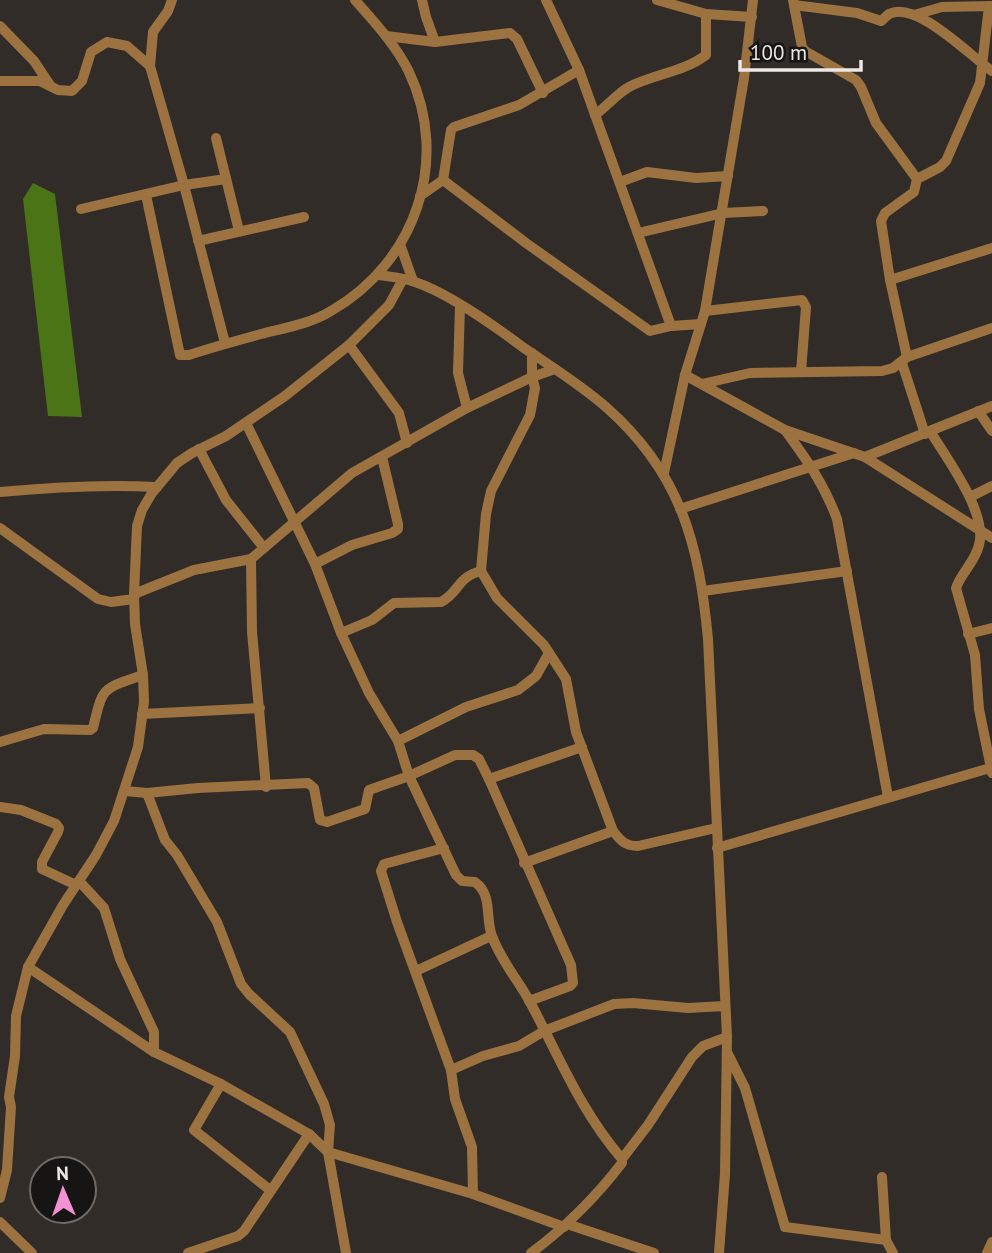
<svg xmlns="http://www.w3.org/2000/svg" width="992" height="1253" font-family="'PT Sans',sans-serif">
	<rect width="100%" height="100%" fill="#312c27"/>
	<path fill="#4a7415" d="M33,183L55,194L82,417L48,416L23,199Z"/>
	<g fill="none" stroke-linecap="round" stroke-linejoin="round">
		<g stroke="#9d7241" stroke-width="10">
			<path d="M172,0L168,11L153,32L150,66L184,185L225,343"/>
			<path d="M422,0L426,17L435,42"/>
			<path d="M546,0L579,70L671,326"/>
			<path d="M657,0L706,14L752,17"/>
			<path d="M793,0L802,47L805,51L856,80L861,87L876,123L917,179L914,192L885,213L881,221L890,280L907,357"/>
			<path d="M794,5L857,13L881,21C884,19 886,16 889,14C917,0 971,57 992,71"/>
			<path d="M914,15L942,7L992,6"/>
			<path d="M0,26L34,61L50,85"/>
			<path d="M386,36L435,42L510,33L517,39L543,93"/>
			<path d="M0,81H40L58,90L72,91L82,81L91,52L107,42L127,46L150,66"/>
			<path d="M595,115C606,107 619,92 629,87C654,74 684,72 706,55V14"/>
			<path d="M216,138L239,231"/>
			<path d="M917,179L940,167L946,161L980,83L989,6"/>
			<path d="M443,180L526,243L650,331L671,326L701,324"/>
			<path d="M620,182L647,172L696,178L728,176"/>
			<path d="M146,195L180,355H189C213,347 236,341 261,334C284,328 310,324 331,311C415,263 451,161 409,72C396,45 375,23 355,0"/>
			<path d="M420,196L443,180L451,130L454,127L519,105L579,70"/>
			<path d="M81,209L184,185L226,179"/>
			<path d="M638,233L723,213L763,211"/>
			<path d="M198,241L304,217"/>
			<path d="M401,247L413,281"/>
			<path d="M379,275C391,277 404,278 415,282C448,293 496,327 524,348C552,367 581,385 606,407C681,473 699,544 708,639L727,1037L725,1174L719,1253"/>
			<path d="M890,280L992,248"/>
			<path d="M460,306L458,373L467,408"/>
			<path d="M705,311L802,300L806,307L801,372"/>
			<path d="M349,345L399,413L407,443"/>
			<path d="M532,353V377L535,388L530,415L491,491L486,514L481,571L497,598L544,645L566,679L576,732L613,831C621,841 625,846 638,846L716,828"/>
			<path d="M902,363L925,434"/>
			<path d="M685,375L785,430L865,457L992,538"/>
			<path d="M702,384L750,373L882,371L893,368L907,357L992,328"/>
			<path d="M978,411L992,431"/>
			<path d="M246,423L315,564L341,633L369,693L398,741L409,776L456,875L462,881L475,882C493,895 485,918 492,936C500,959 518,980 530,1002C560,1058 580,1110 622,1159"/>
			<path d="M785,430C807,460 824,484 837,519L888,797"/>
			<path d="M930,431C947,459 988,513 979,545C975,562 961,573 956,588L975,655L979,709L992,773"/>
			<path d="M199,449L226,500L264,548"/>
			<path d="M865,457L992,406"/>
			<path d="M664,473L685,375L705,311L744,78L753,0"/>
			<path d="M0,492C52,487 104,484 157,487"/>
			<path d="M970,497L992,486"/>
			<path d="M680,509L854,453"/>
			<path d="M0,528L98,599L111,602L134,599"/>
			<path d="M251,559L252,632L266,787"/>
			<path d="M315,564L352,545L392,533L398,529V524L382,457"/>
			<path d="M703,591L847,571"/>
			<path d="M134,594L194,570L251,559L352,473L467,408L532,377L555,369"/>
			<path d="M341,633L372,620L394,603L441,602C459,593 457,577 481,571"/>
			<path d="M968,634L992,628"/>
			<path d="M142,714L260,708"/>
			<path d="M398,741L466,707L518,690L536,676L549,653"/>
			<path d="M0,742L44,729L90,730L93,728C103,686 102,689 143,675"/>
			<path d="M489,779L582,747"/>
			<path d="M125,791L147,793L198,788L308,783L314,788L320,820L327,822L365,809L369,790L409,776L455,755H473L479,759L489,779L571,965L573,983L570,986L529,1001"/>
			<path d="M147,793L165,840L177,855L217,922L241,984L249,994L290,1032L324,1104L330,1125L328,1152L346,1253"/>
			<path d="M0,807L21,810L56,824L59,828L58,832L42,862V869L76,885"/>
			<path d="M444,848L384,864L381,871L397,922L451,1070L455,1099L472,1147L473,1194"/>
			<path d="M717,848L990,768"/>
			<path d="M524,863L613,831"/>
			<path d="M79,881L104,908L120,959L154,1032V1052"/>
			<path d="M28,967L154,1052L221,1084L309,1134L328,1152L473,1194L564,1227"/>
			<path d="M416,971L491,936"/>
			<path d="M728,1054L745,1088L785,1227L886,1240"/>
			<path d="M451,1070L483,1056L519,1046L544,1031L614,1004L633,1003L688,1008L725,1006"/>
			<path d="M221,1084L194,1130L270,1190"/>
			<path d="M882,1177L886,1240L893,1253"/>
			<path d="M0,1198L7,1170L11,1107L9,1097L15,1056L16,1016L28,967L63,905L96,855L114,821L138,747L144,702L143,675L135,624L134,594L137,526L142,510L152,493L177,463L192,453L226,436L285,396L349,345L389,305L403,279"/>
			<path d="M0,1222L32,1253"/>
			<path d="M567,1224L654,1253"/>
			<path d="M188,1253L238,1236L244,1231L309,1134"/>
			<path d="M531,1253C566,1227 595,1198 622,1163V1159L648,1125L692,1057L703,1046L727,1037"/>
			<path d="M987,1253L992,1242"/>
		</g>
	</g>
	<g transform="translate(63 1190) rotate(358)"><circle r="33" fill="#171513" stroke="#6c6967" stroke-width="2"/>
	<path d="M0-5L12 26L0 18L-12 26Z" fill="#f391d5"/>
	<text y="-10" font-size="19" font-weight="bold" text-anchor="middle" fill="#ebe8e5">N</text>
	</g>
	<path d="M740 60v10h121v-10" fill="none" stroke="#ebe8e5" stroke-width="3.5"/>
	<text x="750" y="60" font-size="21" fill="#ebe8e5" stroke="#171513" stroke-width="5" paint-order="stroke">100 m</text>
</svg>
